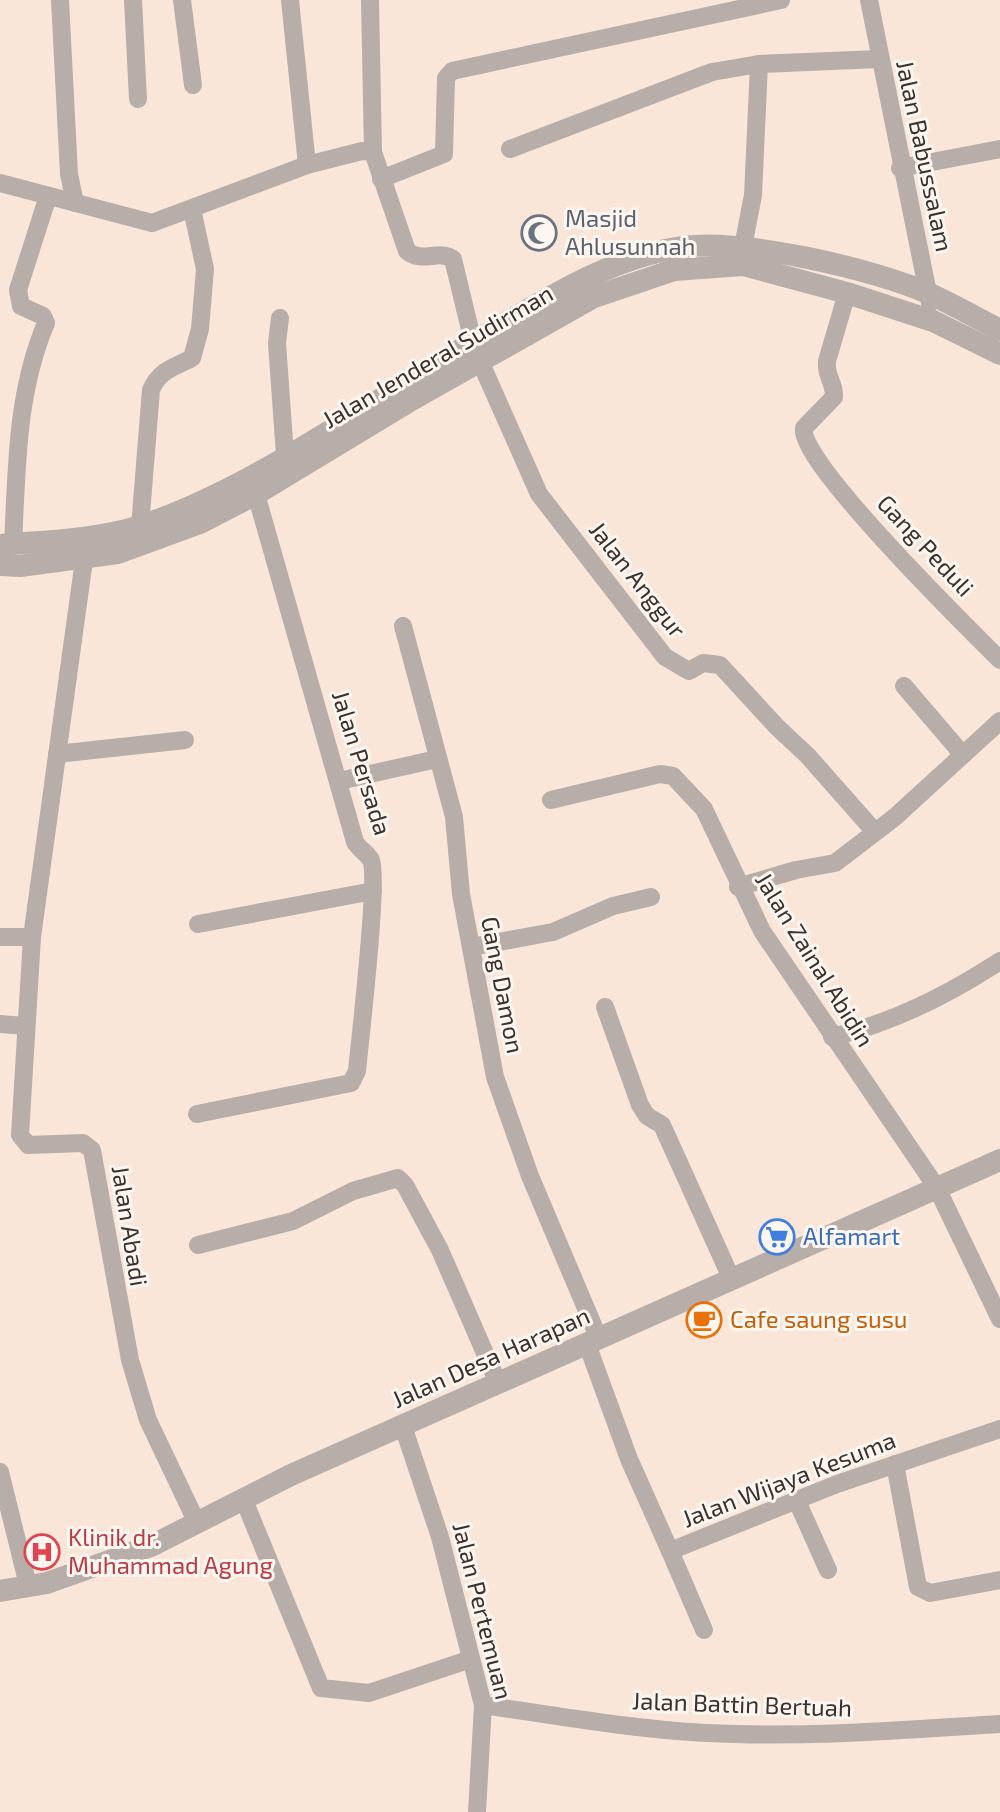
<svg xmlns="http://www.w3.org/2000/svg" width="1000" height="1812" font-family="'Exo 2',sans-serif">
	<rect width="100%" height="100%" fill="#fae6d9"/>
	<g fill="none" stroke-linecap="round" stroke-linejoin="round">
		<g stroke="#b7ada9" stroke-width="18">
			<path d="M60,0L69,174L75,203"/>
			<path d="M133,0L138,99"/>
			<path d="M182,0L193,85"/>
			<path d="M290,0L307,165"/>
			<path d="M370,0L373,152"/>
			<path d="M869,0L930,303"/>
			<path d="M510,149L712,72L759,64L879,59"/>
			<path d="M900,168L1000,149"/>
			<path d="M381,179L444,154L446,78L452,71L781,0"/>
			<path d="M0,183L152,223L307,165L362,151L373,152L407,251C423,264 438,249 453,259L473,342"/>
			<path d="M743,247L753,195L759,64"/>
			<path d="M847,293L827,361C825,376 835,383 834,397L804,428C796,459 970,630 1000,660"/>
			<path d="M280,318L277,343L285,455"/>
			<path d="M480,361L539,494L665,657L689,671L703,663L720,665L777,727L808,756L875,832"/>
			<path d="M139,539L151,390C160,369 174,368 192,358L200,329L205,269L192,209"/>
			<path d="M13,544C17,468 16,394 46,323L43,316L21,306L18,290L48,196"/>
			<path d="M84,560L32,937L20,1135L28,1145L83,1143L92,1150L130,1360L148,1420L197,1523"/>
			<path d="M403,626L454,817L461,894L495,1077L530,1176L599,1339"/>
			<path d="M904,686L963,755"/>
			<path d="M57,754L185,740"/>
			<path d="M339,781L437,759"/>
			<path d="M551,800L660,774L673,776L704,809L762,931L937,1188L1000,1319"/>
			<path d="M738,887L796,870L835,863L895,817L1000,721"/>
			<path d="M198,924L373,891"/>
			<path d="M0,937H32"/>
			<path d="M471,947L553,932L613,906L651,897"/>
			<path d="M605,1007L640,1105L647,1116L662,1125L732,1280"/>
			<path d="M0,1024L25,1026"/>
			<path d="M832,1037C893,1023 948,995 1000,961"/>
			<path d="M197,1114L351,1083L357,1071C360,1040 379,877 371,860C367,853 359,849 355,842L256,494"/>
			<path d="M198,1245L293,1221L353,1191L398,1178L405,1185L440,1250L498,1383"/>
			<path d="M587,1344L629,1459L670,1551L837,1484L1000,1429"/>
			<path d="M403,1426L440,1537L483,1705L477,1812"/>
			<path d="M895,1464L918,1587L930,1593L1000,1580"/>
			<path d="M0,1472L28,1585"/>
			<path d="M244,1500L321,1688L369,1693L471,1659"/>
			<path d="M797,1501L828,1570"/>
			<path d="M670,1551L704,1630"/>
			<path d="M483,1705C558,1716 632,1729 707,1733C805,1738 902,1730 1000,1724"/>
		</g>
		<g stroke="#b7ada9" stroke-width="22">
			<path d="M0,545C46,541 93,540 137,527C250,492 377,398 480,338C543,301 610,257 683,247C743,239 875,269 930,294C954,305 977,318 1000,330"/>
			<path d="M0,565L20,566L118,553L200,523L256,494L408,402L594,297L674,270L743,265L847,293L933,321L1000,354"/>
			<path d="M0,1591L47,1583L151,1546L291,1475L1000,1160"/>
		</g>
	</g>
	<defs>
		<symbol id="mosque-ring" viewBox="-11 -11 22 22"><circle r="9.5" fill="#fef6f1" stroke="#6b7280" stroke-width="1.5"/><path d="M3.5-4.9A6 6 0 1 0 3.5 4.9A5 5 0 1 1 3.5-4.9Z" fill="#6b7280"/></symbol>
		<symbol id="supermarket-ring" viewBox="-11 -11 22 22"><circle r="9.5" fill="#fef6f1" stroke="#3f7fe0" stroke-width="1.5"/><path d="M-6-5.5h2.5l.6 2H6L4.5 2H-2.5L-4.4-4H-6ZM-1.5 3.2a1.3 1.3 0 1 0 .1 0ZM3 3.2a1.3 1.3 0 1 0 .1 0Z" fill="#3f7fe0"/></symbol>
		<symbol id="cafe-ring" viewBox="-11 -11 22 22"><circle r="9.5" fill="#fef6f1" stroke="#e8710a" stroke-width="1.5"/><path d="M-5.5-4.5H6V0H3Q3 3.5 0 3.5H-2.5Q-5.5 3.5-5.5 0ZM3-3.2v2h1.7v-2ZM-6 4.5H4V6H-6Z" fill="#e8710a"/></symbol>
		<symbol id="hospital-ring" viewBox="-11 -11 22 22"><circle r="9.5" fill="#fef6f1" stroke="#e0444e" stroke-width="1.5"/><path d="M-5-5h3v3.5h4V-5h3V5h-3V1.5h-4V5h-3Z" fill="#e0444e"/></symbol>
	</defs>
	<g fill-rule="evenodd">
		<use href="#mosque-ring" x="519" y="213" width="40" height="40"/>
		<use href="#supermarket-ring" x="757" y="1217" width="40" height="40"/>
		<use href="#cafe-ring" x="684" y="1300" width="40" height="40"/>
		<use href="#hospital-ring" x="22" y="1532" width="40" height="40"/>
	</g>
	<g text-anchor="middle" stroke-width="6" stroke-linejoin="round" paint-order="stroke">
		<g font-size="24" fill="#39312d" stroke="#fef6f1">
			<text transform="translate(924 156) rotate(78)" y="8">Jalan Babussalam</text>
			<text transform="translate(438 357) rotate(-30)" y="8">Jalan Jenderal Sudirman</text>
			<text transform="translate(925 546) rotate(47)" y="8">Gang Peduli</text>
			<text transform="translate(637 580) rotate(52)" y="8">Jalan Anggur</text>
			<text transform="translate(361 763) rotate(73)" y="8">Jalan Persada</text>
			<text transform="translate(814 960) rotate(58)" y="8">Jalan Zainal Abidin</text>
			<text transform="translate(502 985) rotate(79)" y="8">Gang Damon</text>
			<text transform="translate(129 1226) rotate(81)" y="8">Jalan Abadi</text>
			<text transform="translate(491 1358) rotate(-24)" y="8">Jalan Desa Harapan</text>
			<text transform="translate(789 1480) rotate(-21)" y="8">Jalan Wijaya Kesuma</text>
			<text transform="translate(482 1611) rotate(76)" y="8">Jalan Pertemuan</text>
			<text transform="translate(742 1705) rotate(2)" y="8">Jalan Battin Bertuah</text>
		</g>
		<g font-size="24" fill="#5b616d" stroke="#fef6f1" text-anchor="start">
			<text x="565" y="227">Masjid<tspan x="565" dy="28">Ahlusunnah</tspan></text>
		</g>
		<g font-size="24" fill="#366cbe" stroke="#fef6f1" text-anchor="start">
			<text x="803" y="1245">Alfamart</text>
		</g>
		<g font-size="24" fill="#c56008" stroke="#fef6f1" text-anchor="start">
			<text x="730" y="1328">Cafe saung susu</text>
		</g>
		<g font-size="24" fill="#be3a42" stroke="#fef6f1" text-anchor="start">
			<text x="68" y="1546">Klinik dr.<tspan x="68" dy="28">Muhammad Agung</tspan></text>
		</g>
	</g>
</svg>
